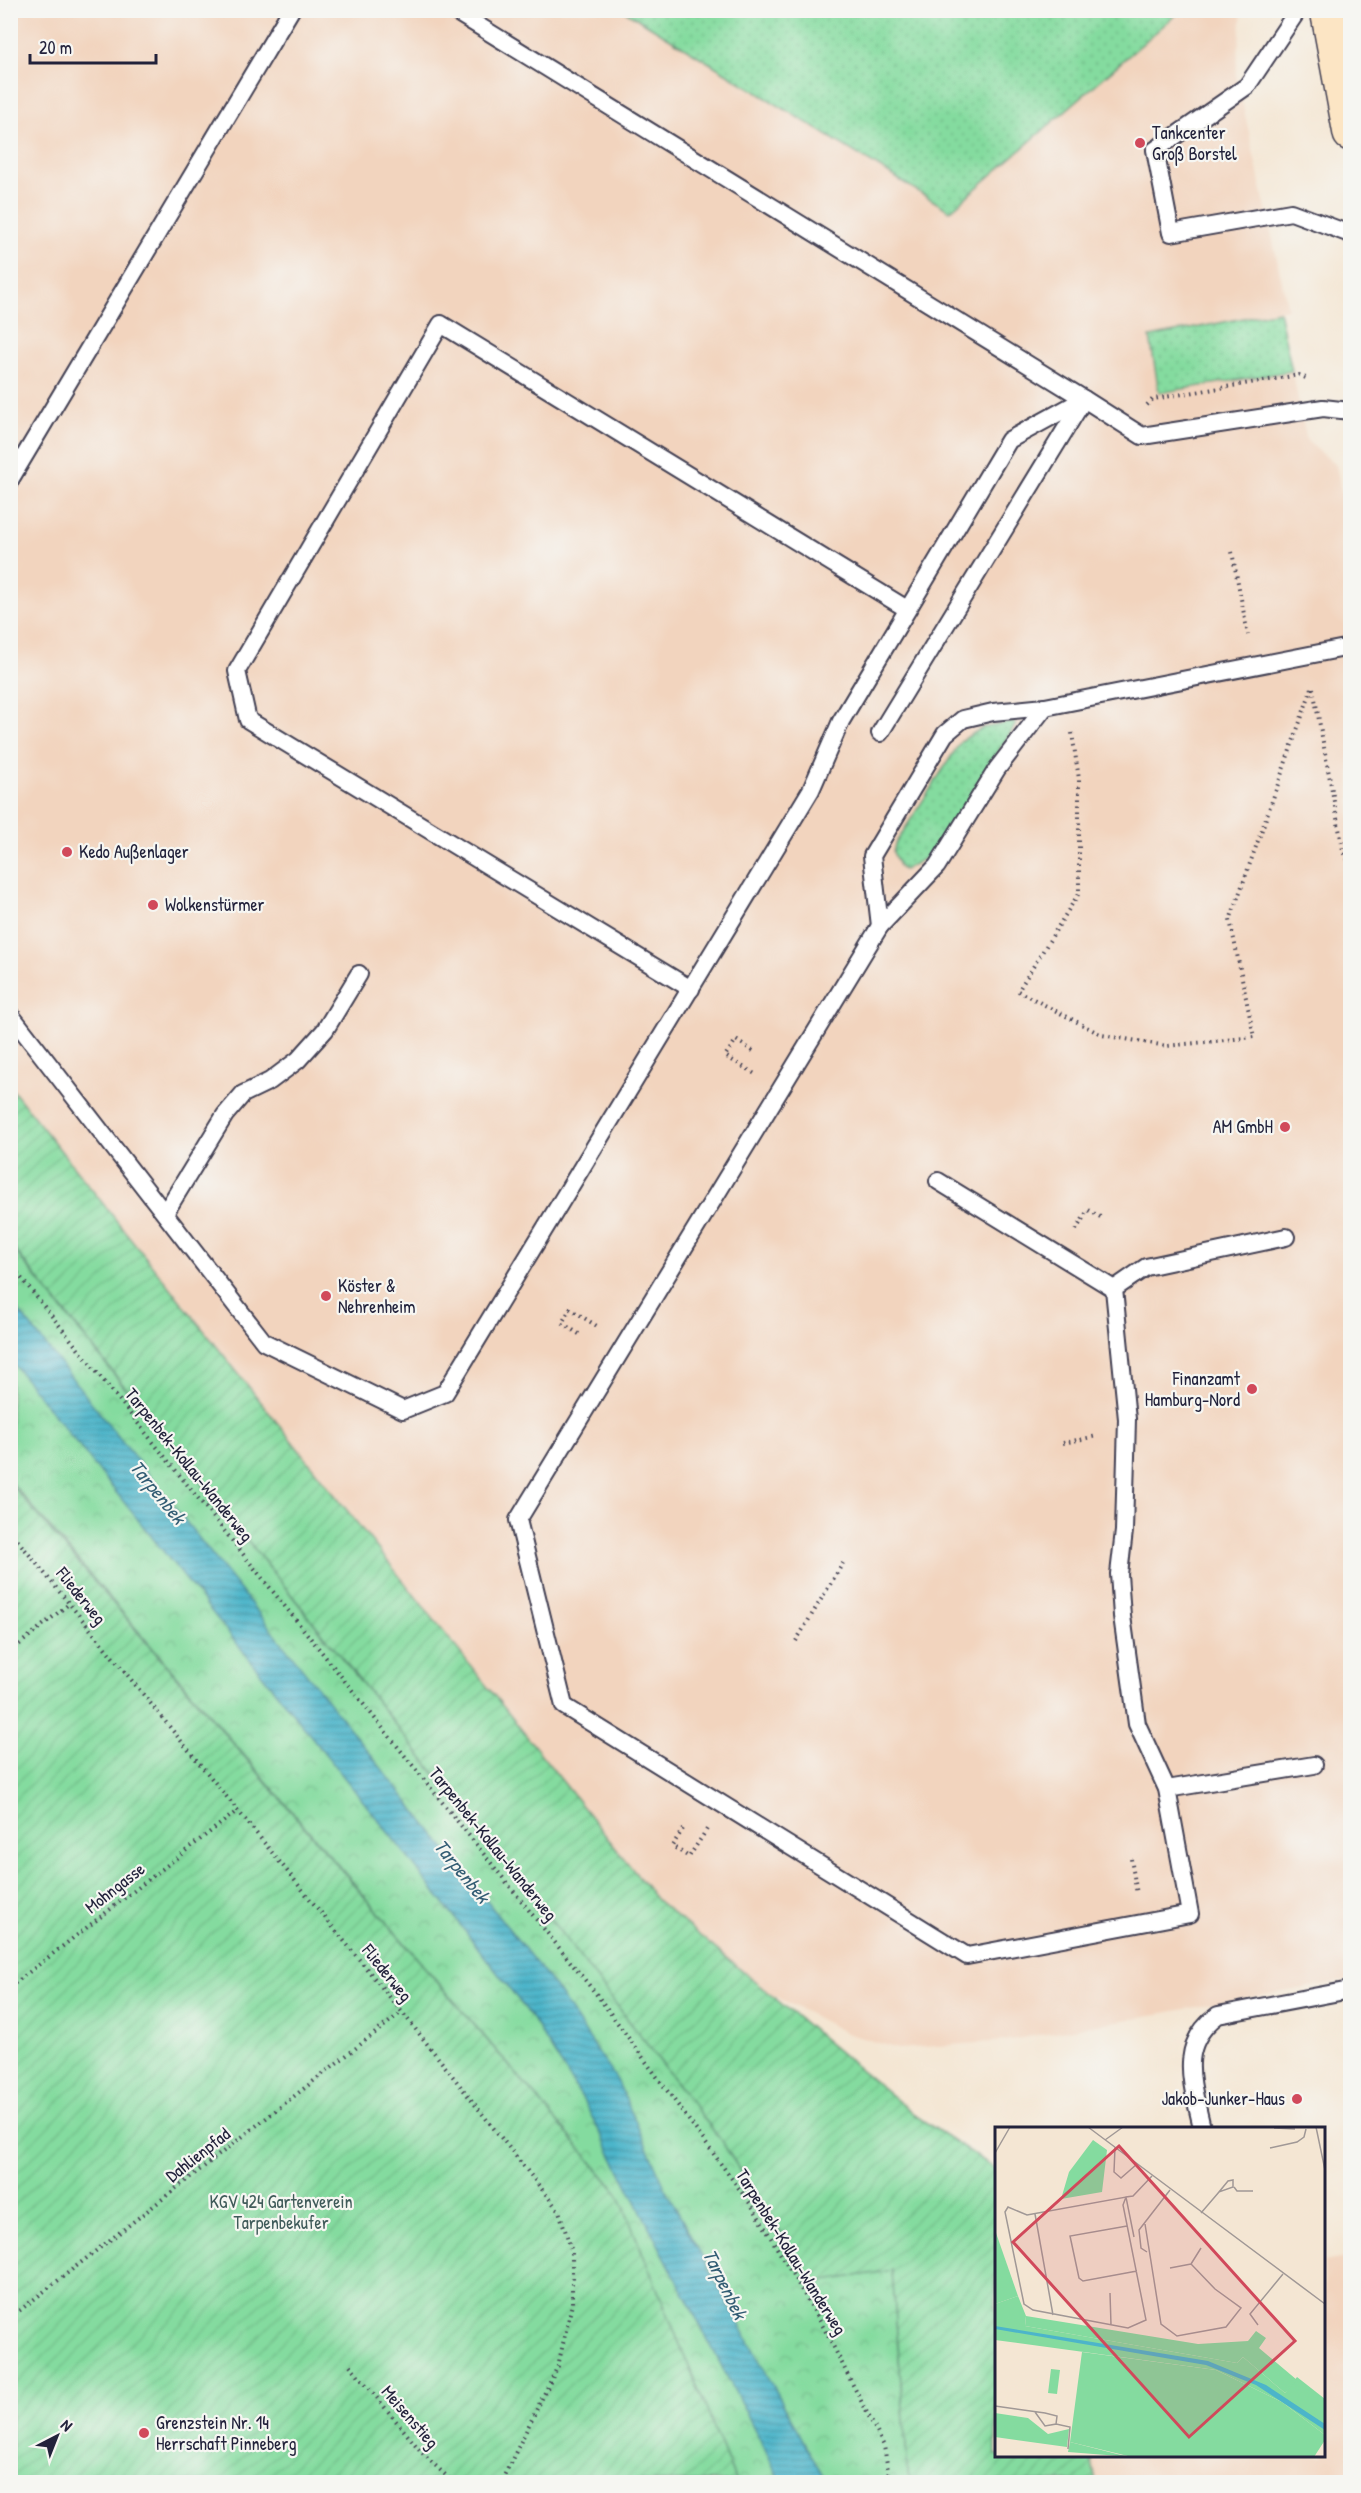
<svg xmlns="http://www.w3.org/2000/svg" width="1361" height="2493" font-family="'Patrick Hand',sans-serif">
	<defs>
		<pattern id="grass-dots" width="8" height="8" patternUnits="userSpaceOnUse" patternTransform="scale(1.5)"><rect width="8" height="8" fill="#84db9f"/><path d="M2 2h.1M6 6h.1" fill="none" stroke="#72bc8a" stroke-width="1.8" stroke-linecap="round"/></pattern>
		<pattern id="park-crowns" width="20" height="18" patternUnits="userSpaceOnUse" patternTransform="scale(1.5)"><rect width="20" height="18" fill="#84db9f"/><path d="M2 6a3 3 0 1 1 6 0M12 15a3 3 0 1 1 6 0" fill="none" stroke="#72bc8a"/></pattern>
		<pattern id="garden-furrows" width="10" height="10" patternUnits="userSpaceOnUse" patternTransform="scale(1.5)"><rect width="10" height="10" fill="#84db9f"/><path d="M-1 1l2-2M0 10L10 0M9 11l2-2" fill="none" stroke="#72bc8a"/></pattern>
		<pattern id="water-rules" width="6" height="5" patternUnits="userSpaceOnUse" patternTransform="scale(1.5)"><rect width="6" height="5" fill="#4cb5ca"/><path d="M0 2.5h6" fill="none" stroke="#3f93a5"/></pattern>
	</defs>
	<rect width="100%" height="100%" fill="#f6f6f2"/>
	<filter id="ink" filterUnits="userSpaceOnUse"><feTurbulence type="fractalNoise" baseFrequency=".0167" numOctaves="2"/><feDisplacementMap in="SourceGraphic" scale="12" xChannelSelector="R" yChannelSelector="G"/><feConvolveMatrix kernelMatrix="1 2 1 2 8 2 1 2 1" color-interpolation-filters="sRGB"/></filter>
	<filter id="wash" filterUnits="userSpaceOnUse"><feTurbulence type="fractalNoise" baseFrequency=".008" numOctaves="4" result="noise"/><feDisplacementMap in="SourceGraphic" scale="24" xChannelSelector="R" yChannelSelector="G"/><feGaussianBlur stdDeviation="1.35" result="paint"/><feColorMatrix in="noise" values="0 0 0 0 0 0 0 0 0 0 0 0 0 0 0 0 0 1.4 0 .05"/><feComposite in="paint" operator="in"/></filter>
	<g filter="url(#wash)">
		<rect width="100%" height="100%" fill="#f4e6d3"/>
		<g fill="#f2d4be">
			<path d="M10,11H625L950,211L1180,11H1242L1236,74L1288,309L1150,338L1160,392L1292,371L1307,441L1336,465L1350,536V1980L1004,2041L898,2049L846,2033L769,1993L657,1900L11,1088Z"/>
			<path d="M1350,2257V2482H1096L1091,2456H1324V2262Z"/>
		</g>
		<g fill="url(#grass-dots)" stroke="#537e6d" stroke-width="1.5">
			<path d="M625,11L626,10L1180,11L950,211Z"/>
			<path d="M1279,311L1292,371L1159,393L1150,337Z"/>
			<path d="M1013,722L1016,724L938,847L929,856L904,870L900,868L893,852L895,844L961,741L982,728Z"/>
		</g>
		<path fill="url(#park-crowns)" stroke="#537e6d" stroke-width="1.5" d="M10,1245L525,1886L720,2139L812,2283L892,2270L909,2482H736L618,2193L11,1482Z"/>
		<g fill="url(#garden-furrows)" stroke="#537e6d" stroke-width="1.5">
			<path d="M11,1088L657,1900L916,2116L996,2169V2456H1091L1096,2482H909L892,2270L813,2283L720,2139L525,1886L11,1245Z"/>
			<path d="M10,1483L618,2193L736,2482H11Z"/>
		</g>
		<path fill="url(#water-rules)" stroke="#376c82" stroke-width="1.5" d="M10,1300L555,1987L617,2080L668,2194L826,2482H780L769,2457L581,2096L527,2011L399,1846L11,1361Z"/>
	</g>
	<g filter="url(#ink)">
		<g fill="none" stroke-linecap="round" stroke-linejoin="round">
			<defs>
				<g id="lane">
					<path d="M453,10L1084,399L880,733"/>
					<path d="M1298,10L1247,86L1155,150L1171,233L1291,212L1350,234"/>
					<path d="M10,480L291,10"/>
					<path d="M1045,707L997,769L937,866L880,926L518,1520L564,1706L967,1956L1190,1914L1167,1789L1137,1724L1122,1616L1119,1574L1124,1531L1127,1419L1114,1289L1146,1267L1286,1237"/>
					<path d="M880,926L872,856L945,734L963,719L993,712L1045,707L1350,647"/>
					<path d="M691,989L248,720L237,671L441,324L907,609"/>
					<path d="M10,1014L264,1342L403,1410L445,1393L811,790L841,721L1009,440L1084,399L1142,436L1323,408L1350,411"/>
					<path d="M938,1181L1114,1289"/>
					<path d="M165,1213L225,1115L243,1094L270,1081L298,1060L325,1030L359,974"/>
					<path d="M1167,1789L1314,1765"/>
					<path d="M1202,2128C1193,2085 1176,2046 1218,2015L1350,1990"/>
				</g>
				<path id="secondary" d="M1327,10L1350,134"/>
			</defs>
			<use href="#lane" stroke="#423f52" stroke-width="20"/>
			<use href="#secondary" stroke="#423f52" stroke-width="36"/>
			<g stroke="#423f52" stroke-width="4" stroke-dasharray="1.5 4.5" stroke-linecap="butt">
				<path d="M1147,405L1153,399L1299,375L1308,379"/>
				<path d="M1232,552L1248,635"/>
				<path d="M1313,688L1343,850L1350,864"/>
				<path d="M1072,733L1079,779V893L1018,991L1102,1035L1167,1046L1254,1037L1230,920L1313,685"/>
				<path d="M753,1051L736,1040L725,1056L755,1074"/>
				<path d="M1076,1230L1088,1210L1104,1219"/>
				<path d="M10,1264L597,1995L754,2209L824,2328L884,2446L890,2482"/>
				<path d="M579,1334L562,1323L570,1309L600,1328"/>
				<path d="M1063,1443L1097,1436"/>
				<path d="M10,1531L402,2012L559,2211L572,2252V2304L558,2366L501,2482"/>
				<path d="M796,1641L843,1563"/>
				<path d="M10,1652L70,1603"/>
				<path d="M683,1829L672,1846L689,1857L707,1829"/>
				<path d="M1131,1859L1137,1894"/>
				<path d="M10,1987L237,1811"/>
				<path d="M10,2318L402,2012"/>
				<path d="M350,2365L424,2455L453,2482"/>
			</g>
			<use href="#lane" stroke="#fff" stroke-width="16"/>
			<use href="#secondary" stroke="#fce5c4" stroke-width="33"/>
		</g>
	</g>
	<g fill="#d1495b" stroke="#f6f6f2" stroke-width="2">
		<circle cx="1140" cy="143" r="6"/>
		<circle cx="67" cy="852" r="6"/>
		<circle cx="153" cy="905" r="6"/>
		<circle cx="1285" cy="1127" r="6"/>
		<circle cx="326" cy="1296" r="6"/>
		<circle cx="1252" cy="1389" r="6"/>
		<circle cx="1297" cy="2099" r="6"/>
		<circle cx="144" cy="2433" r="6"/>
	</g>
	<g text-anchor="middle" stroke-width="4.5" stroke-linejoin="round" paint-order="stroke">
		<g font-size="18" fill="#22223b" stroke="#f6f6f2" text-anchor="start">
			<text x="1152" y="139">Tankcenter<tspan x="1152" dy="21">Groß Borstel</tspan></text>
			<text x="79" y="858">Kedo Außenlager</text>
			<text x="165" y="911">Wolkenstürmer</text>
			<text x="1273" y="1133" text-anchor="end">AM GmbH</text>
			<text x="338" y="1292">Köster &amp;<tspan x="338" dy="21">Nehrenheim</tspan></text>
			<text x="1240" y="1385" text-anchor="end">Finanzamt<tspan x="1240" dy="21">Hamburg-Nord</tspan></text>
			<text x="1285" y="2105" text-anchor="end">Jakob-Junker-Haus</text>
			<text x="156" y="2429">Grenzstein Nr. 14<tspan x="156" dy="21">Herrschaft Pinneberg</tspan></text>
		</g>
		<g font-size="18" fill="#22223b" stroke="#f6f6f2">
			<text transform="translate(189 1465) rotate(51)" y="6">Tarpenbek-Kollau-Wanderweg</text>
			<text transform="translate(81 1596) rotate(51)" y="6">Fliederweg</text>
			<text transform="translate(493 1844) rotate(51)" y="6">Tarpenbek-Kollau-Wanderweg</text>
			<text transform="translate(115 1888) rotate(-38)" y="6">Mohngasse</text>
			<text transform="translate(387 1973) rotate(51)" y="6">Fliederweg</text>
			<text transform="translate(198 2155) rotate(-38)" y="6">Dahlienpfad</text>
			<text transform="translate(791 2252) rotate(58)" y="6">Tarpenbek-Kollau-Wanderweg</text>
			<text transform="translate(410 2417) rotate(49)" y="6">Meisenstieg</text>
		</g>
		<g font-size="18" fill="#3f5a59" stroke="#f6f6f2">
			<text x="281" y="2208">KGV 424 Gartenverein<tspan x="281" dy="21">Tarpenbekufer</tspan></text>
		</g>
		<g font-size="20" font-style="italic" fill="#335d74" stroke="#f6f6f2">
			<text transform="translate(158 1492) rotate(51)" y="7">Tarpenbek</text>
			<text transform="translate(462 1871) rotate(51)" y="7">Tarpenbek</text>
			<text transform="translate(725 2284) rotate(64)" y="7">Tarpenbek</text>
		</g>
	</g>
	<g transform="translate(995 2127)">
		<rect width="330" height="330" fill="#f4e6d3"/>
		<path d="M98,13L112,23L107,65L66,72L74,45ZM75,315L126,328L137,330L73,325Z" fill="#84db9f"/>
		<path d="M23,169L31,189L30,199L242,236L248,230L290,266L302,250L330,272V308L287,275L221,243L0,213V177ZM56,242L65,243L62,267L53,266ZM0,286L33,291L53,307L74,302L72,320L0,310Z" fill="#84db9f"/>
		<path d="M31,189L203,217L253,214L261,204L271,211L264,221L302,253L290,266L248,230L242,236L30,199ZM87,225L221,243L287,275L330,308V313L319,330H137L75,315Z" fill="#84db9f"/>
		<path d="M0,103L23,169L0,177Z" fill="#84db9f"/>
		<path d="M0,199L213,234L271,258L330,297V303L261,258L211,238L0,202Z" fill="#4cb5ca"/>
		<path fill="none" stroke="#a09896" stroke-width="1.5" d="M93,0L330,177M321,0L330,43M279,1L300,2M110,13L128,0M120,20L119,45L126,51L142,37M275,21L302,15L309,10L311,2M0,26L15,0M238,53V60L224,65L233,54ZM239,60L242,64H258M206,86L224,65M40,87L58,188M150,97L166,197L182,209L231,200L246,181L220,162L196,137L206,121M132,99L75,109L84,151L88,154L142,144M139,110L131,70L32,88L13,80L10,85L29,177L38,183L133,201L151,193L128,78L131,70L138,69L157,49M152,125L146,121L144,103L175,63M175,141L196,137M115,166L116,198M263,198L255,187L288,147M0,279L50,286L62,289L61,297L50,299L40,285M61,297L75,300L73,322"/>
		<path fill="#d1495b" fill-opacity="0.15" stroke="#d1495b" stroke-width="3" d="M124,19L300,214L194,310L18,115Z"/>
		<rect width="330" height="330" fill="none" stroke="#22223b" stroke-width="3"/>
	</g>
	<rect width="1361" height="2493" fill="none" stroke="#f6f6f2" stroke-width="36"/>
	<g transform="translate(57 2436) rotate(42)" stroke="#f6f6f2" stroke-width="4.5" paint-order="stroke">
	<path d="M0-4.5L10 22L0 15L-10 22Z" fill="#22223b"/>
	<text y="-9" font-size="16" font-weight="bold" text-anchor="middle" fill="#22223b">N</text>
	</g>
	<path d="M30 54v9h126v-9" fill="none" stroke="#22223b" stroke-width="3"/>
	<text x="39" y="54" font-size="18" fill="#22223b" stroke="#f6f6f2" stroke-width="4.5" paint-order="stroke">20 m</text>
</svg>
